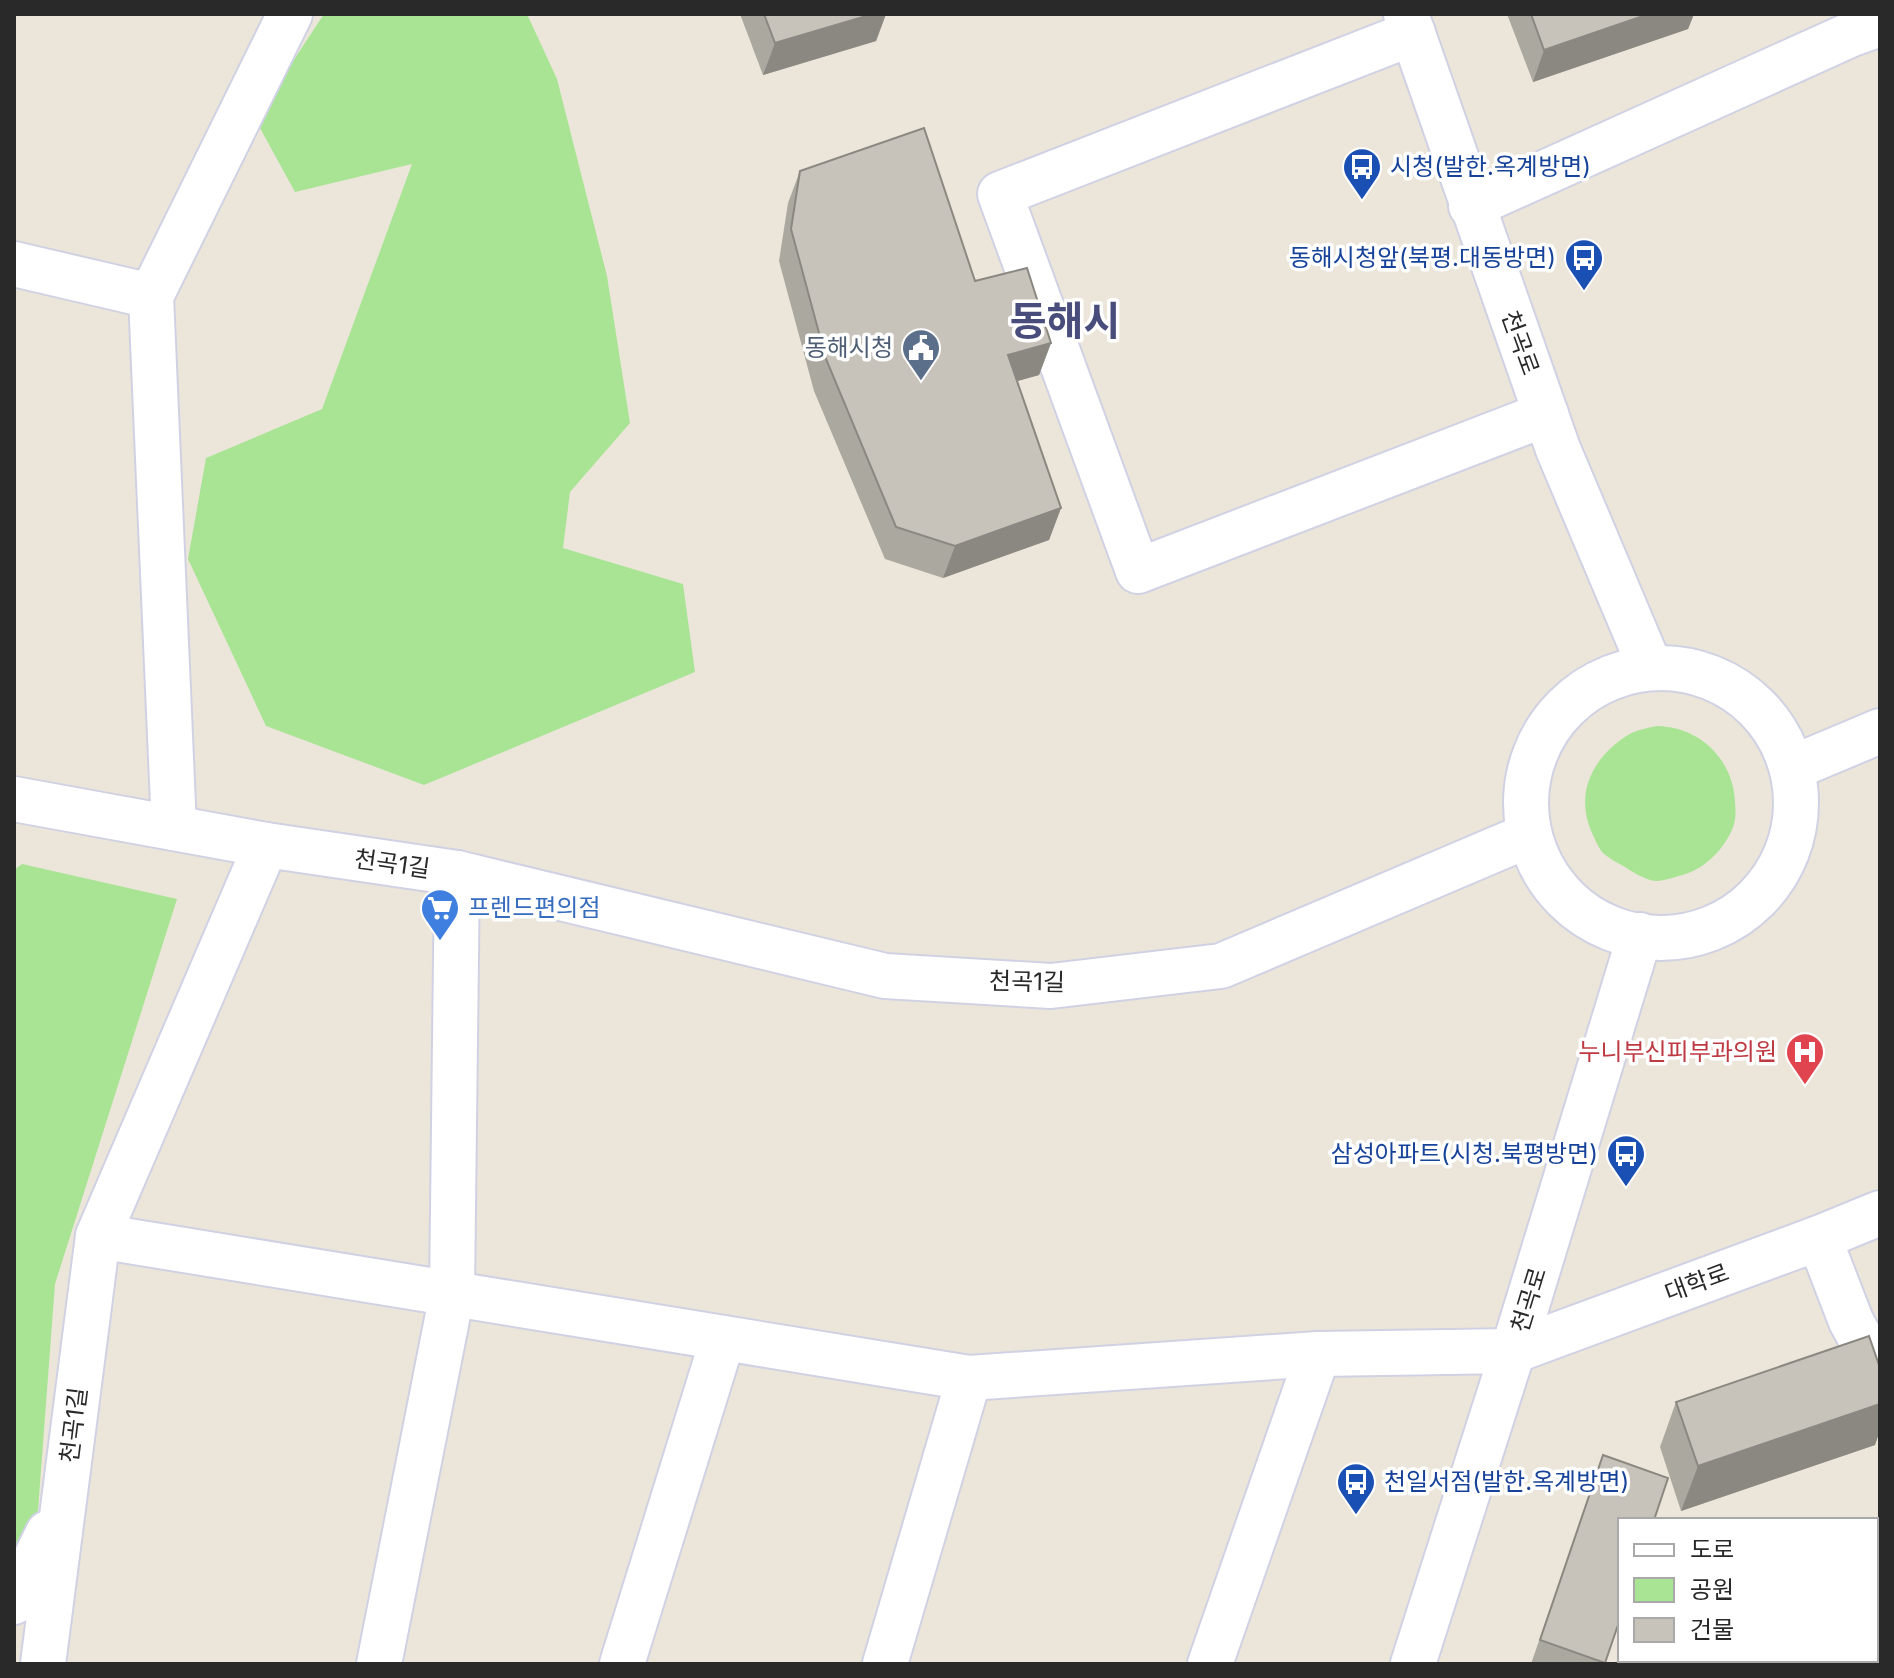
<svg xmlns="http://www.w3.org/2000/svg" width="1894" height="1678" font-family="Inter,'Noto Sans KR',sans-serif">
	<rect width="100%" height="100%" fill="#ece6da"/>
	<g fill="#a9e495">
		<path d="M324,14H527L557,79L607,276L630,423L570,492L563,548L683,584L695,672L424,785L266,726L188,559L206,458L322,409L412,164L295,192L255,119Z"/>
		<path d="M1657,726C1700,727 1733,759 1735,802C1736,813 1736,822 1731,832C1722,851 1703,870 1682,875C1675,877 1666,880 1658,881C1647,881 1634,873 1625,867C1618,863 1610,859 1604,854C1598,848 1596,841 1592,833C1574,793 1593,757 1628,735C1636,730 1647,728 1657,726Z"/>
		<path d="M22,864L177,899L55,1284L38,1510L14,1551V870Z"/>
	</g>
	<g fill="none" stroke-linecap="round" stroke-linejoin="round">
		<defs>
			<g id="minor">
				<path d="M1406,14L1558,449L1650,667"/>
				<path d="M1413,33L1000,194L1138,571L1546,414"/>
				<path d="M1471,206L1852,34L1880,24"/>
				<path d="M14,264L151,296"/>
				<circle cx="1661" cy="803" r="135"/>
				<path d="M1792,768L1880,731"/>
				<path d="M14,799L266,845"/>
				<path d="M174,828L151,296L290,14"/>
				<path d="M98,1236L969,1378L1318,1354L1513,1351L1819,1238L1880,1213"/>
				<path d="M1819,1238L1851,1321L1880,1374"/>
				<path d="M14,1602L48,1533"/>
				<path d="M43,1664L98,1236L266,845L457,873L885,976L1051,986L1221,966L1529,835"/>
				<path d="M379,1664L452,1294L457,873"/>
				<path d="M622,1664L723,1338"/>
				<path d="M885,1664L969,1378"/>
				<path d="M1210,1664L1318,1354"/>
				<path d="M1413,1664L1513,1351L1640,935"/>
				<path d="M1842,1664L1854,1660"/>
			</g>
		</defs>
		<use href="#minor" stroke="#d0d2e3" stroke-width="48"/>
		<use href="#minor" stroke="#fff" stroke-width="44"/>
	</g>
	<g fill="#aba8a0">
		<path d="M740,14H886L876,41L763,75Z"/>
		<path d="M1507,14H1694L1688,29L1533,82Z"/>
		<path d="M800,171L975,281L1051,343L1039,375L1017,381L1061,508L1049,540L943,578L885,559L814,391L779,261L788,203Z"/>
		<path d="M1880,1368V1430L1875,1445L1681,1511L1660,1447L1676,1402Z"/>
		<path d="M1603,1455L1620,1619L1604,1664H1531Z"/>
	</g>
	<g fill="#8b8882">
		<path d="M873,14H886L876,41L763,75L775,43Z"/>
		<path d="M1649,14H1694L1688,29L1533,82L1544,50Z"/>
		<path d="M1051,343L1039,375L996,387L1008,355Z"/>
		<path d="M1061,508L1049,540L943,578L955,546Z"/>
		<path d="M1880,1404V1430L1875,1445L1681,1511L1698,1466Z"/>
	</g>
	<g fill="#c7c3ba" stroke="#8b8882" stroke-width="2">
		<path d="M764,14H873L775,43Z"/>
		<path d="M1531,14H1649L1544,50Z"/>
		<path d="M924,128L975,281L1027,268L1051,343L1008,355L1061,508L955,546L896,527L826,359L791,229L800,171Z"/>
		<path d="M1869,1336L1880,1368V1404L1698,1466L1676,1402Z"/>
		<path d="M1603,1455L1668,1478L1654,1520H1620V1619L1605,1663L1540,1640Z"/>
	</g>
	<defs>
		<symbol id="bus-pin" viewBox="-11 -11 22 30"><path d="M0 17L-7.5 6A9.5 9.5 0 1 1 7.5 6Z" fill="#1a4fb4" stroke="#fff"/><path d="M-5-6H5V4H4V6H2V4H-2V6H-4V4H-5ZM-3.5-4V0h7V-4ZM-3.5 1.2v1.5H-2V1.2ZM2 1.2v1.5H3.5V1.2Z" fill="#fff"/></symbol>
		<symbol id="civic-pin" viewBox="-11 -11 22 30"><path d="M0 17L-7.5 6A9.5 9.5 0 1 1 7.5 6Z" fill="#5c6f8a" stroke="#fff"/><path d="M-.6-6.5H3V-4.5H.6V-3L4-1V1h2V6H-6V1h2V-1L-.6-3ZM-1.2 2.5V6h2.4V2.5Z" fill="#fff"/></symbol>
		<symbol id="supermarket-pin" viewBox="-11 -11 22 30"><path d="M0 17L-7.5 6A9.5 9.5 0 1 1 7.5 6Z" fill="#3f7fe0" stroke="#fff"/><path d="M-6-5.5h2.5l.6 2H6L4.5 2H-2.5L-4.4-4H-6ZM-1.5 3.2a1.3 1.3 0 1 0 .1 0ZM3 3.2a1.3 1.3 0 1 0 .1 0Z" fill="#fff"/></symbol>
		<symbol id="hospital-pin" viewBox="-11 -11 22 30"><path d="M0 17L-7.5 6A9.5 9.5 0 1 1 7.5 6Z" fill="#e0444e" stroke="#fff"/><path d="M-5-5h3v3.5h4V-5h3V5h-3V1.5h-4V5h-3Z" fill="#fff"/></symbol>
	</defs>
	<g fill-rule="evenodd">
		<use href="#bus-pin" x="1340" y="145" width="44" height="60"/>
		<use href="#bus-pin" x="1562" y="236" width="44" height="60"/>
		<use href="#civic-pin" x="899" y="326" width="44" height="60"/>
		<use href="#supermarket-pin" x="418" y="886" width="44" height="60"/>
		<use href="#hospital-pin" x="1783" y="1030" width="44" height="60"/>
		<use href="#bus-pin" x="1604" y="1132" width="44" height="60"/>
		<use href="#bus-pin" x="1334" y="1460" width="44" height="60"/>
	</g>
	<g text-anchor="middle" stroke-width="7" stroke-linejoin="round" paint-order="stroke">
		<g font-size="24" fill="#164399" stroke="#fff" text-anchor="start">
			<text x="1390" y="175">시청(발한.옥계방면)</text>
			<text x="1556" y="266" text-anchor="end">동해시청앞(북평.대동방면)</text>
			<text x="1598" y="1162" text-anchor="end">삼성아파트(시청.북평방면)</text>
			<text x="1384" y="1490">천일서점(발한.옥계방면)</text>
		</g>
		<g font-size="24" fill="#292929" stroke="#fff">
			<text transform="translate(1520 343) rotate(70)" y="8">천곡로</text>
			<text transform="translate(392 864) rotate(8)" y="8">천곡1길</text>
			<text transform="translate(1027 982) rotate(1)" y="8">천곡1길</text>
			<text transform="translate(1697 1283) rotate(-20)" y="8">대학로</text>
			<text transform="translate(1529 1300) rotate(-73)" y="8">천곡로</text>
			<text transform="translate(74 1425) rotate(-83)" y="8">천곡1길</text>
		</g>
		<g font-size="24" fill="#4e5e75" stroke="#fff" text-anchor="end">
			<text x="893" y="356">동해시청</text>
		</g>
		<g font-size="24" fill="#366cbe" stroke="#fff" text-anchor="start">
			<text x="468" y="916">프렌드편의점</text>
		</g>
		<g font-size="24" fill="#be3a42" stroke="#fff" text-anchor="end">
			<text x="1777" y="1060">누니부신피부과의원</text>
		</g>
		<g font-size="40" font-weight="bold" fill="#494d7b" stroke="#fff">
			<text x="1065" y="335">동해시</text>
		</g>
	</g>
	<rect width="1894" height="1678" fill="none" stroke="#292929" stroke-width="32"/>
	<rect x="1618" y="1518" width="260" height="144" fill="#ffffff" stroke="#a9a9a9" stroke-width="2"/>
	<rect x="1634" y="1544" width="40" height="12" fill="#ffffff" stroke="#a9a9a9" stroke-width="2"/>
	<text x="1690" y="1558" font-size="24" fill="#292929">도로</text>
	<rect x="1634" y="1578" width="40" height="24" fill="#a9e495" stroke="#a9a9a9" stroke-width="2"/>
	<text x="1690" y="1598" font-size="24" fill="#292929">공원</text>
	<rect x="1634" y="1618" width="40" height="24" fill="#c7c3ba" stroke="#a9a9a9" stroke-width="2"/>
	<text x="1690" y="1638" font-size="24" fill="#292929">건물</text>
</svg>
